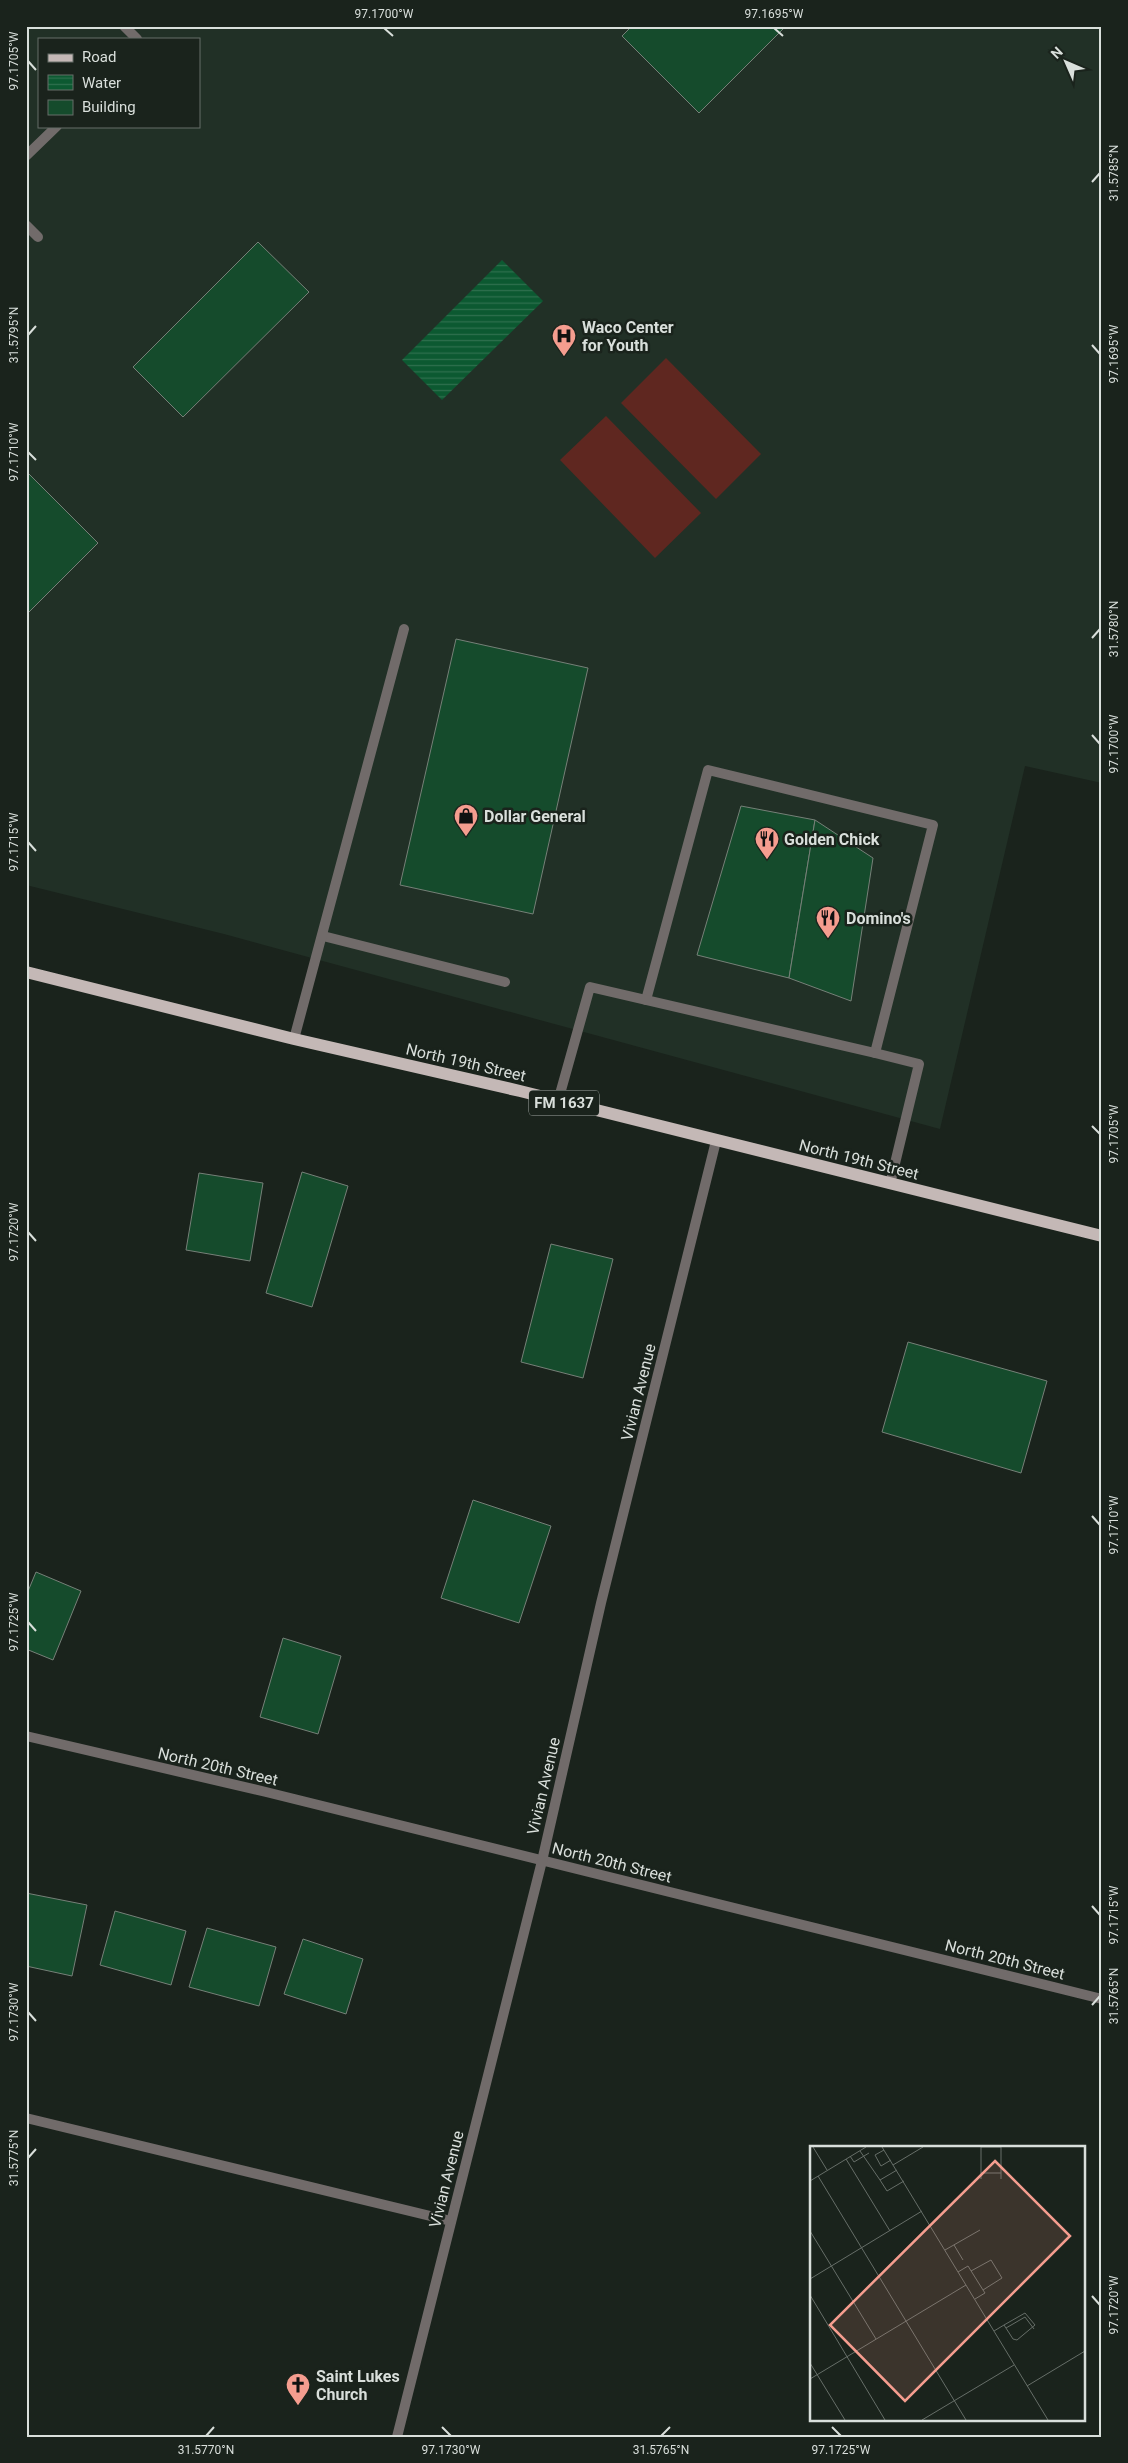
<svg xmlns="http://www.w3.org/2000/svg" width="1128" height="2463" font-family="Roboto,sans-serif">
	<defs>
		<pattern id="water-rules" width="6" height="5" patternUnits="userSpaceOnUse" patternTransform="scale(1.25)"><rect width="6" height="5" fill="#0c5931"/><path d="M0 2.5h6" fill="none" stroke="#2f704e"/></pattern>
	</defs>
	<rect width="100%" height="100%" fill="#1a231c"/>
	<path fill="#213026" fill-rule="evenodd" d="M26,26H1102V783L1025,766L940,1129L224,934L26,885ZM39,39H199V126H39Z"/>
	<g fill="#5f2720">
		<path d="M666,358L761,454L716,499L621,403Z"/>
		<path d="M606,416L701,513L655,558L560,460Z"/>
	</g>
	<path fill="url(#water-rules)" d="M502,260L543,301L442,400L402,360Z"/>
	<g fill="#154b2c" stroke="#768078">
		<path d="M632,26H786L699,113L622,36Z"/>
		<path d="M258,242L309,292L183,417L133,367Z"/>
		<path d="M28,473L98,543L26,615V475Z"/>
		<path d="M456,639L588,668L533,914L400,885Z"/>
		<path d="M741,806L815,820L789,978L697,955Z"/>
		<path d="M815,820L873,858L851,1001L789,978Z"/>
		<path d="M302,1172L348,1186L312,1307L266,1293Z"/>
		<path d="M199,1173L263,1183L250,1261L186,1250Z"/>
		<path d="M551,1244L613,1259L583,1378L521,1362Z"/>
		<path d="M908,1342L1047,1381L1021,1473L882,1432Z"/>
		<path d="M473,1500L551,1526L519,1623L441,1598Z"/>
		<path d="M36,1572L81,1591L53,1660L26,1649V1596Z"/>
		<path d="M283,1638L341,1656L318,1734L260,1717Z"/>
		<path d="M26,1893L87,1905L72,1976L26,1966Z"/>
		<path d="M115,1911L186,1931L171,1985L100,1965Z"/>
		<path d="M207,1928L276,1947L259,2006L189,1987Z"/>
		<path d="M303,1939L363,1959L346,2014L284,1994Z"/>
	</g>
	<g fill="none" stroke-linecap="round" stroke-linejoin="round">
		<g stroke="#716b6a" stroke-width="10">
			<path d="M124,26L137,39"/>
			<path d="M26,156L57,126"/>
			<path d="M26,225L38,237"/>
			<path d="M323,936L505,982"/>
			<path d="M646,1000L708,770L933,825L875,1053"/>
			<path d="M294,1039L404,629"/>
			<path d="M558,1101L590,987L875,1053L919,1064L890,1184"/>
			<path d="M26,2118L451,2221"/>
		</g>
		<g stroke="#716b6a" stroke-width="10">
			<path d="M26,1736L266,1792L1102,1999"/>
			<path d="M397,2437L542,1861L601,1603L716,1141"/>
		</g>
		<path stroke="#c4b8b6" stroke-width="12" d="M26,972L294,1039L520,1091L1102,1236"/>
	</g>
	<path fill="none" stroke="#d9dfdb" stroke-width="2" d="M384,28L393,36M774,28L783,36M28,61L36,70M1092,182L1100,173M28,335L36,326M1092,345L1100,354M28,452L36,460M1092,638L1100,629M1092,735L1100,744M28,842L36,851M1092,1126L1100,1134M28,1232L36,1241M1092,1516L1100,1525M28,1622L36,1631M1092,1906L1100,1915M1092,2005L1100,1996M28,2012L36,2021M28,2158L36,2149M1092,2296L1100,2305M442,2427L451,2436M832,2427L841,2436M206,2436L214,2427M661,2436L670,2427"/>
	<defs>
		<symbol id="hospital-pin" viewBox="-11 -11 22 30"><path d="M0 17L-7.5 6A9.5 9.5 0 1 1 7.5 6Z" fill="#f59d8f" stroke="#1a231c"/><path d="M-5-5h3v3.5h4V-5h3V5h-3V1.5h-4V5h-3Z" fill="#111"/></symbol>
		<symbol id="shop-pin" viewBox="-11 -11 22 30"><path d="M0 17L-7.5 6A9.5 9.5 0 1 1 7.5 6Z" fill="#f59d8f" stroke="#1a231c"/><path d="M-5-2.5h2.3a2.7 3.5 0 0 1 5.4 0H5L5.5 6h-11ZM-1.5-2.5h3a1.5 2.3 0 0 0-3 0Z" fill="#111"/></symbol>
		<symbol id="restaurant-pin" viewBox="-11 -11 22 30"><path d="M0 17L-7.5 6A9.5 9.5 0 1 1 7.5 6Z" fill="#f59d8f" stroke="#1a231c"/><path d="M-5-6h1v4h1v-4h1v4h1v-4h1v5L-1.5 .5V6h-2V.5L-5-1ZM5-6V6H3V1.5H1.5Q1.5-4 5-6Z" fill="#111"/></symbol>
		<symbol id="church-pin" viewBox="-11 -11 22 30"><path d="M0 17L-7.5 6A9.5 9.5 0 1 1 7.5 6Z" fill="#f59d8f" stroke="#1a231c"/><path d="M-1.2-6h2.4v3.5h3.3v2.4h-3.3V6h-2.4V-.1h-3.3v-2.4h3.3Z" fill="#111"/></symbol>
	</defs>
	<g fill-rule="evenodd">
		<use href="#hospital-pin" x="550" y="322" width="28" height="38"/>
		<use href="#shop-pin" x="452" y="802" width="28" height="38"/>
		<use href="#restaurant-pin" x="753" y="825" width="28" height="38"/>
		<use href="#restaurant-pin" x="814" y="904" width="28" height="38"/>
		<use href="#church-pin" x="284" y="2371" width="28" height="38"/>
	</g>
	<g text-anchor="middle" stroke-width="5" stroke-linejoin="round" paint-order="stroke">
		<rect fill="#1a231c" stroke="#a0a7a2" stroke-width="1" x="529" y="1090.5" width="70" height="25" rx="4"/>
		<g font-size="15" font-weight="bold" fill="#d9dfdb">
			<text x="564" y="1108">FM 1637</text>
		</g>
		<g font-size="16" font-weight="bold" fill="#d9dfdb" stroke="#1a231c" text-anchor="start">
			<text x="582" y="333">Waco Center<tspan x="582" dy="18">for Youth</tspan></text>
			<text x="484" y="822">Dollar General</text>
			<text x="784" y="845">Golden Chick</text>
			<text x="846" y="924">Domino's</text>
			<text x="316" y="2382">Saint Lukes<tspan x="316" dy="18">Church</tspan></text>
		</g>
		<g font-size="16" fill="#d9dfdb" stroke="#1a231c">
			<text transform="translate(466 1062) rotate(13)" y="6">North 19th Street</text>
			<text transform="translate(859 1159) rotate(14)" y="6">North 19th Street</text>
			<text transform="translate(638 1392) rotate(-76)" y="6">Vivian Avenue</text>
			<text transform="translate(218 1766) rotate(13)" y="6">North 20th Street</text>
			<text transform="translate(543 1786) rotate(-77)" y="6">Vivian Avenue</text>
			<text transform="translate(612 1862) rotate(14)" y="6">North 20th Street</text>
			<text transform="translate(1005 1959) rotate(14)" y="6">North 20th Street</text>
			<text transform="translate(446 2179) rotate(-76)" y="6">Vivian Avenue</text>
		</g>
	</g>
	<g transform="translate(810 2146)">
		<rect width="275" height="275" fill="#1a231c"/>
		<path fill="none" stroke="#666e68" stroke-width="1" d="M3,1L17,24M72,1L238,274M74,4L65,9L71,20L81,14M50,5L70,34M40,10L44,16L59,7M36,13L80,85M83,19L113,1M87,24L70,34L77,45L94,35M171,27H191M8,30L156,274M171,33V1H191V33M0,35L56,1M0,85L66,193M144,99L153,114M135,104L170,84M161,125L181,114L192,132L173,144M148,126L158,120L173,144L175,147L165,153M0,133L112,65M0,149L75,274M196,182L215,171L224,183M184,185L194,179L215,167L225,179L207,194L203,193L194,179M0,217L35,274M0,233L156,139M217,240L275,205M112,274L204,219"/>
		<path fill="#f59d8f" fill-opacity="0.15" stroke="#f59d8f" stroke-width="2.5" d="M185,15L260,90L95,255L20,179Z"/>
		<rect width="275" height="275" fill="none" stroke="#d9dfdb" stroke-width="2.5"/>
	</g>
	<rect width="1128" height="2463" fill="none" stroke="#1a231c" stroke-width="55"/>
	<rect x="38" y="38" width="162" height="90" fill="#1a231c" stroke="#666e68"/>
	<rect x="48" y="54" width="25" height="8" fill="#c4b8b6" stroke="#666e68"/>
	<text x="82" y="62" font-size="15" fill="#d9dfdb">Road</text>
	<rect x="48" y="75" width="25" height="15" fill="url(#water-rules)" stroke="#666e68"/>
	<text x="82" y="88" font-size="15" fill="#d9dfdb">Water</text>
	<rect x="48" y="100" width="25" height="15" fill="#154b2c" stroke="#666e68"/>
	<text x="82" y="112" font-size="15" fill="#d9dfdb">Building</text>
	<g transform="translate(1066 62) rotate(315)" stroke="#1a231c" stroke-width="4" paint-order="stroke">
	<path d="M0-4L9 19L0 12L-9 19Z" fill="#d9dfdb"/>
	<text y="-8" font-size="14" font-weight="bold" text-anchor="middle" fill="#d9dfdb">N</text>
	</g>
	<rect x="28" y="28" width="1072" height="2408" fill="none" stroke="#d9dfdb" stroke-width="2"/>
	<g font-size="12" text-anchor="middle" fill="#d9dfdb">
		<text x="384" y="18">97.1700°W</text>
		<text x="774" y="18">97.1695°W</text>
		<text transform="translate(14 61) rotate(-90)" y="4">97.1705°W</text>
		<text transform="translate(1114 173) rotate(-90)" y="4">31.5785°N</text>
		<text transform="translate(14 335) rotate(-90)" y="4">31.5795°N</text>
		<text transform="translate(1114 354) rotate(-90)" y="4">97.1695°W</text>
		<text transform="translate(14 452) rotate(-90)" y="4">97.1710°W</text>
		<text transform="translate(1114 629) rotate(-90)" y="4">31.5780°N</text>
		<text transform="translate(1114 744) rotate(-90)" y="4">97.1700°W</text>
		<text transform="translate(14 842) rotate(-90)" y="4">97.1715°W</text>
		<text transform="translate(1114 1134) rotate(-90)" y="4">97.1705°W</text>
		<text transform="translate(14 1232) rotate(-90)" y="4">97.1720°W</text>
		<text transform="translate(1114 1525) rotate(-90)" y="4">97.1710°W</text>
		<text transform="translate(14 1622) rotate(-90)" y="4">97.1725°W</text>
		<text transform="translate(1114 1915) rotate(-90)" y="4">97.1715°W</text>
		<text transform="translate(1114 1996) rotate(-90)" y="4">31.5765°N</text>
		<text transform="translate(14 2012) rotate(-90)" y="4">97.1730°W</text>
		<text transform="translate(14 2158) rotate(-90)" y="4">31.5775°N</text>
		<text transform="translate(1114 2305) rotate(-90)" y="4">97.1720°W</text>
		<text x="206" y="2454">31.5770°N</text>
		<text x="451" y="2454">97.1730°W</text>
		<text x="661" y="2454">31.5765°N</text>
		<text x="841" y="2454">97.1725°W</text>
	</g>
</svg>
